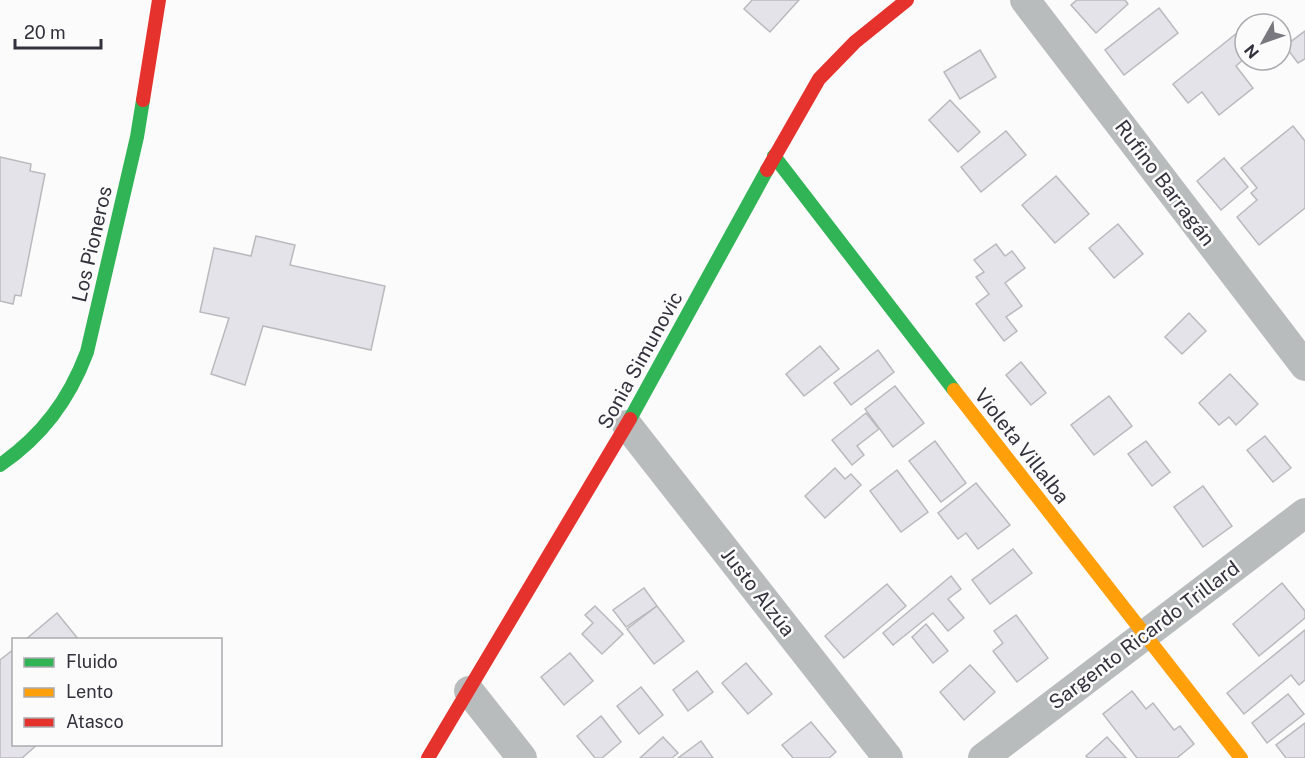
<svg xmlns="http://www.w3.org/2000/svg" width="1305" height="758" font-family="'Public Sans',sans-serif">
	<rect width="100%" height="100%" fill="#fbfbfb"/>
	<g fill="#e4e3e9" stroke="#bab9be" stroke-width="1.5">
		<path d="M752,0H799L770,32L744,9Z"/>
		<path d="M1077,0H1125L1128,4L1096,33L1071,5Z"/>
		<path d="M1159,8L1178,33L1124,75L1105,50Z"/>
		<path d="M1305,31V59L1298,63L1285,46Z"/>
		<path d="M1237,33L1245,43V58L1236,66L1253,88L1219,115L1202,92L1188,103L1173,84Z"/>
		<path d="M980,50L996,77L960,99L944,72Z"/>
		<path d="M950,100L980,132L958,152L929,120Z"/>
		<path d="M1293,126L1305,141V208L1259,245L1237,217L1257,200L1251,193L1257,188L1241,168Z"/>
		<path d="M1006,131L1026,155L981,192L961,167Z"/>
		<path d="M0,157L31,164L30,171L45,174L21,296L15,295L13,304L0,301Z"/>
		<path d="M1224,158L1248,187L1221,210L1197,181Z"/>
		<path d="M1056,176L1089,214L1055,243L1022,205Z"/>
		<path d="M1118,224L1143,254L1114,278L1089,248Z"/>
		<path d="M256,236L295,245L290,265L385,286L371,350L263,326L245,385L211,374L229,318L200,312L214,248L251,256Z"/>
		<path d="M996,244L1005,256L1012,251L1025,268L1005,283L1022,306L1006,317L1017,331L1004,341L976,304L989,294L976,277L984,272L974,260Z"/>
		<path d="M1189,313L1206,331L1182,354L1165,337Z"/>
		<path d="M820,346L839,369L804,396L786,374Z"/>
		<path d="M878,350L894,372L851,405L834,383Z"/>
		<path d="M1021,362L1046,393L1031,405L1006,375Z"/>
		<path d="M1230,374L1258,404L1236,425L1229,417L1219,425L1199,403Z"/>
		<path d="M895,386L924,423L893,447L865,409Z"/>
		<path d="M1109,396L1132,426L1094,455L1071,425Z"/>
		<path d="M866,413L879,429L857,446L864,455L852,465L832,440Z"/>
		<path d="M1265,436L1291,468L1273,482L1247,450Z"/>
		<path d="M935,441L966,483L941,502L909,461Z"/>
		<path d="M1146,441L1170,472L1152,486L1128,454Z"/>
		<path d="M835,468L845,479L851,474L861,485L825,518L805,496Z"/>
		<path d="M897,470L928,512L901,532L870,491Z"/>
		<path d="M976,483L1010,525L978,549L966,533L958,539L938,513Z"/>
		<path d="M1203,486L1232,526L1203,547L1174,507Z"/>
		<path d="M1013,549L1032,573L990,604L972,580Z"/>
		<path d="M951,576L961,589L948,599L964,618L948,631L933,613L893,645L883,633Z"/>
		<path d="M1282,583L1305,611V618L1259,656L1233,624Z"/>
		<path d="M887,584L906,606L844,658L825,636Z"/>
		<path d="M644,588L657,606L626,627L613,610Z"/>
		<path d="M595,606L623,634L602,654L582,634L593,623L585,615Z"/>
		<path d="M657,606L684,641L654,664L627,629Z"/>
		<path d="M57,613L79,640H25Z"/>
		<path d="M1016,615L1048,658L1017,682L993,651L1003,643L994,631Z"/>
		<path d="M926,624L948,651L933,663L912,637Z"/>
		<path d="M1305,630V680L1299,685L1291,675L1244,714L1227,693Z"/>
		<path d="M14,649V744H38L22,758H0V660Z"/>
		<path d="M570,653L593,681L564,705L541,677Z"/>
		<path d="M746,663L772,694L748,714L722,683Z"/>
		<path d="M970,665L995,692L964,720L940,692Z"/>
		<path d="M697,671L713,692L688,711L673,690Z"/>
		<path d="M641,687L663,715L639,734L617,706Z"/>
		<path d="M1132,691L1146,709L1153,703L1174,730L1180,726L1194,744L1177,758H1137L1103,714Z"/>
		<path d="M1288,694L1304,714L1267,743L1252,723Z"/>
		<path d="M601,716L621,742L602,758H595L577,736Z"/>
		<path d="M811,722L836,752L829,758H793L782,745Z"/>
		<path d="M1305,723V758H1286L1276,745Z"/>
		<path d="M663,737L678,753L672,758H640Z"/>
		<path d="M1107,737L1126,758H1088L1086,756Z"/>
		<path d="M701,741L713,758H678Z"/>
	</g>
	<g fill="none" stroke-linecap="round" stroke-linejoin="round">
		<g stroke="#b8bcbc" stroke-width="30">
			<path d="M1025,0L1305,366"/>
			<path d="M627,425L888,758"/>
			<path d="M469,691L522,758"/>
			<path d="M983,758L1305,513"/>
		</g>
		<g stroke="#30b455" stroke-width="14">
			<path d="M774,156L954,390"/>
			<path d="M630,419L767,170"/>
			<path d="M0,465C42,436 69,400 87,352L137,137L143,100"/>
		</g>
		<path stroke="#ff9f0a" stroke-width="14" d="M954,390L1241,758"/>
		<g stroke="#e5322d" stroke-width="14">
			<path d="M143,100L159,0"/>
			<path d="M767,170L819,79L855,42L907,0"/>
			<path d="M428,758L630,419"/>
		</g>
	</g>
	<g text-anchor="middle" stroke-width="5" stroke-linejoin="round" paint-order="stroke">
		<g font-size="20" fill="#33313c" stroke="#fbfbfb">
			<text transform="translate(1165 183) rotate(53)" y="7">Rufino Barragán</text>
			<text transform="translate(92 244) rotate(-77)" y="7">Los Pioneros</text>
			<text transform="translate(640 360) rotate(-61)" y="7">Sonia Simunovic</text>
			<text transform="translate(1022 446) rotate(52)" y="7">Violeta Villalba</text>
			<text transform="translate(758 592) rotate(52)" y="7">Justo Alzúa</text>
			<text transform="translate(1144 635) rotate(-37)" y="7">Sargento Ricardo Trillard</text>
		</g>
	</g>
	<rect x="12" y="638" width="210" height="108" fill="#fbfbfb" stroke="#abaaaf" stroke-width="1.5"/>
	<rect x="24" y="658" width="30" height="9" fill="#30b455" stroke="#abaaaf" stroke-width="1.5"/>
	<text x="66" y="668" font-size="18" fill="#33313c">Fluido</text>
	<rect x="24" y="688" width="30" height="9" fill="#ff9f0a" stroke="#abaaaf" stroke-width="1.5"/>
	<text x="66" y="698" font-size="18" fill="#33313c">Lento</text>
	<rect x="24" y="718" width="30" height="9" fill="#e5322d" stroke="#abaaaf" stroke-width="1.5"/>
	<text x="66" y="728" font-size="18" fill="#33313c">Atasco</text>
	<g transform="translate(1263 42) rotate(230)"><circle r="28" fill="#fbfbfb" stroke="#abaaaf" stroke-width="1.5"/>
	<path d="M0-4.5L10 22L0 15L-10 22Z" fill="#79787f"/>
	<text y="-9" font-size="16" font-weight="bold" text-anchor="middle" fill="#33313c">N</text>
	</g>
	<path d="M15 39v9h86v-9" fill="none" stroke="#33313c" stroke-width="3"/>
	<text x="24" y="39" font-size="18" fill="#33313c" stroke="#fbfbfb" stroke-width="4.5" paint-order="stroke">20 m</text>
</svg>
